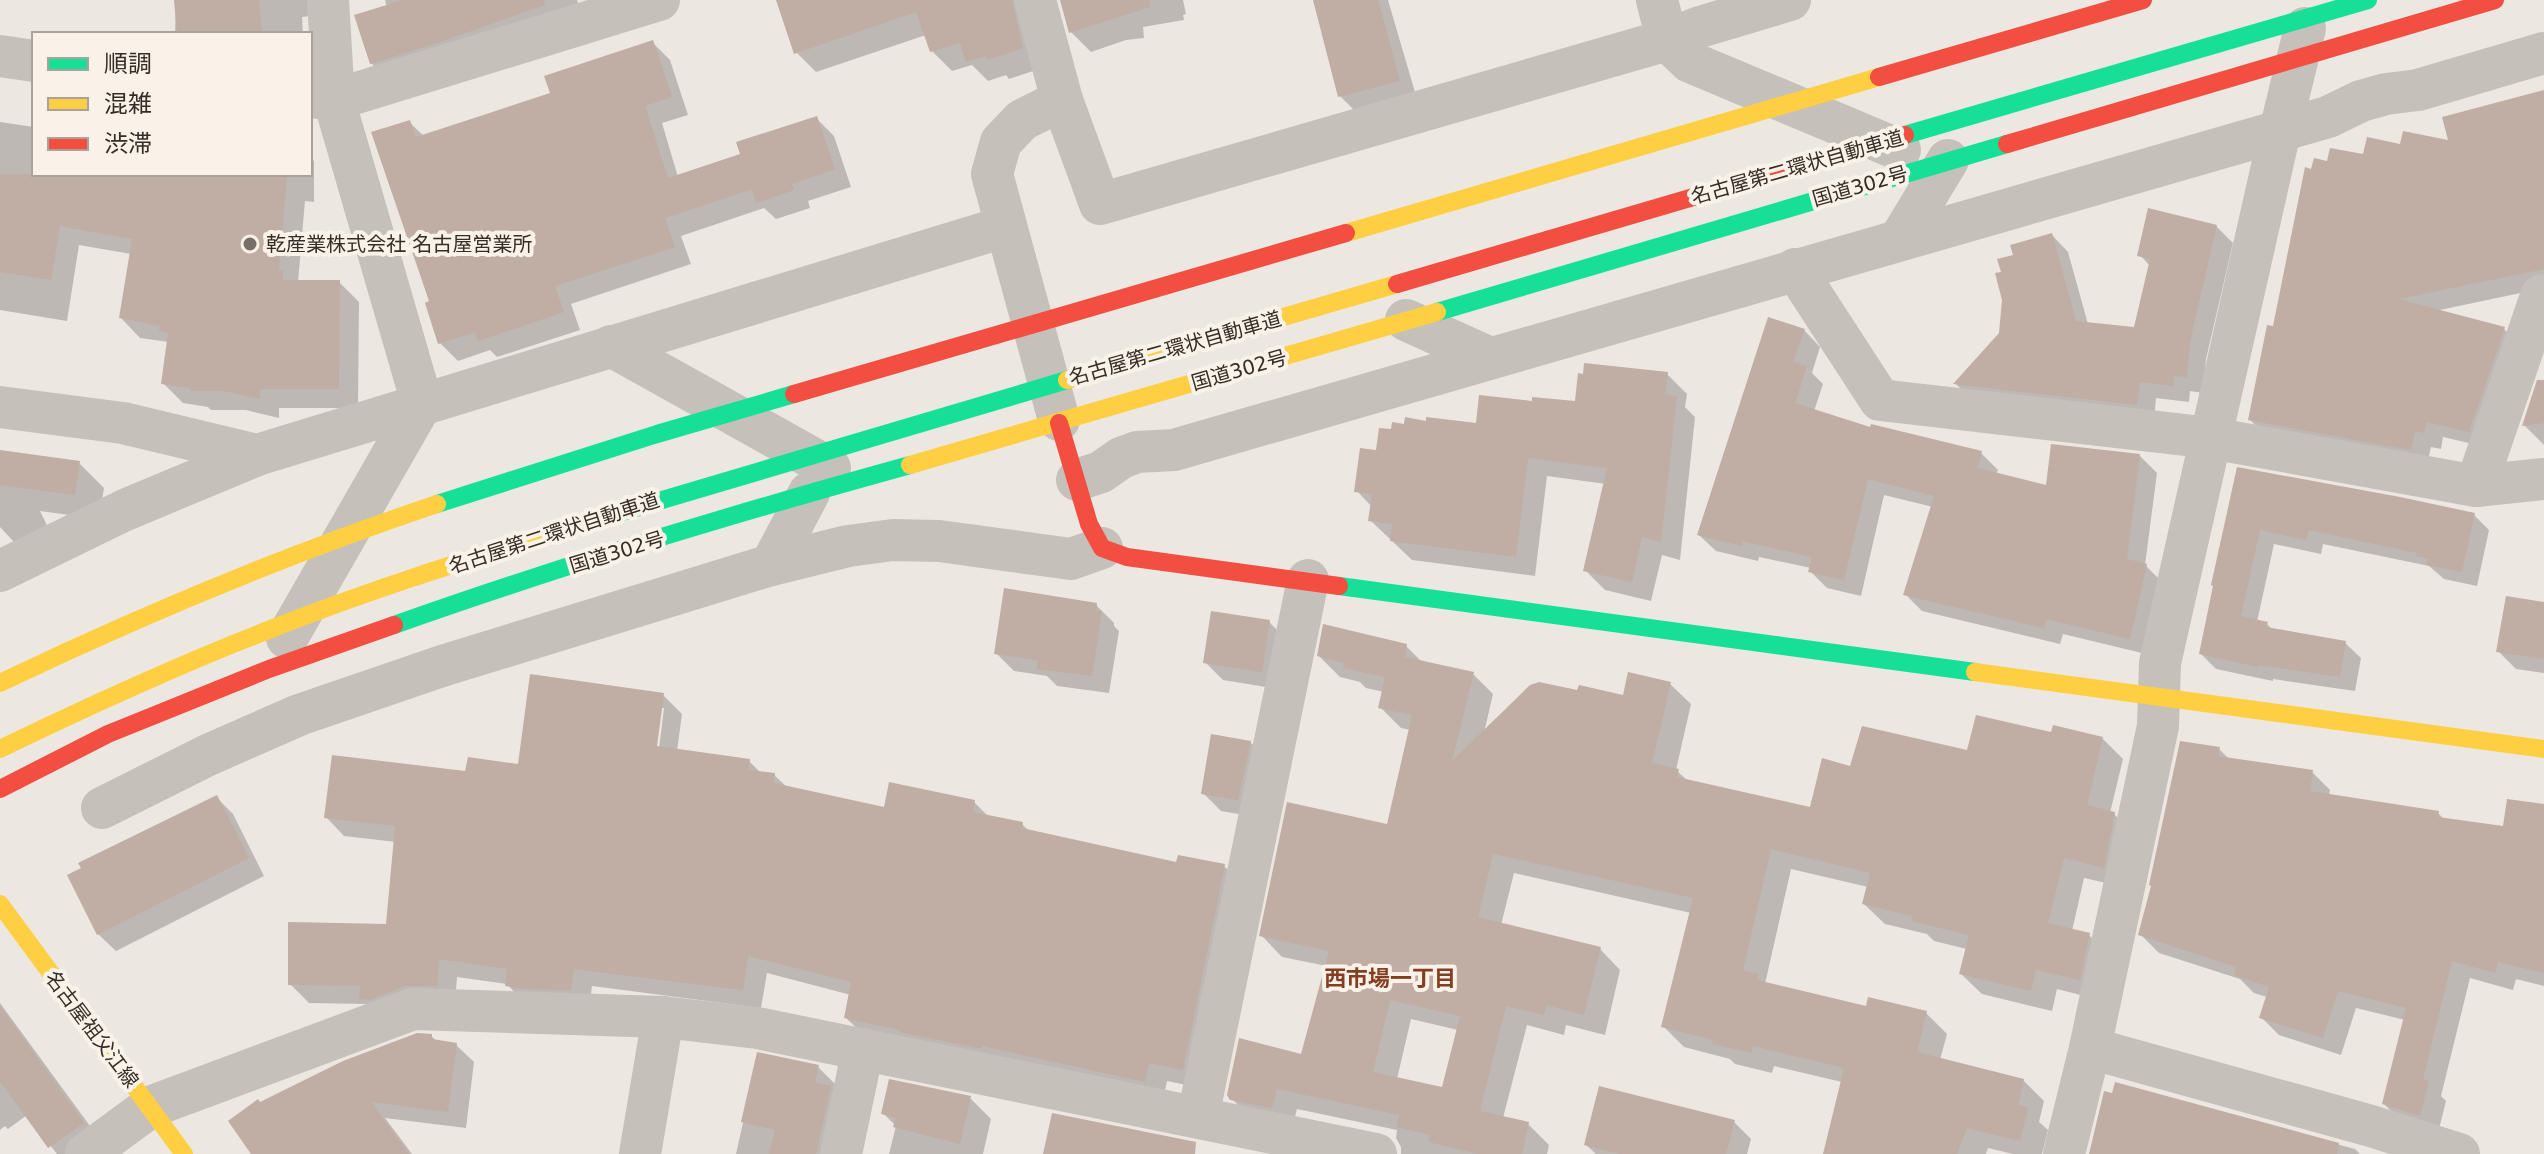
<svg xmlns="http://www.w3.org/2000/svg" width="2544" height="1154" font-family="'DejaVu Sans','Noto Sans JP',sans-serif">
	<rect width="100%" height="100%" fill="#ede7e1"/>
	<g fill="#0003" fill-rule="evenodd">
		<path d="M176,0H308L310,16L302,17L303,34H175Z"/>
		<path d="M385,0H577L583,17L389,80L371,63L387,8Z"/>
		<path d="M779,0H1043L1042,68L1009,79L1006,75L988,81L972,65L952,71L932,51L926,35L816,72L796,52Z"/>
		<path d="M1062,0H1183L1186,14L1183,15L1184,20L1143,27L1144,38L1126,40L1091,52L1071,32Z"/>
		<path d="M1315,0H1388L1417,99L1358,114L1340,96Z"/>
		<path d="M652,42L670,60L688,115L662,123L678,177L742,156L817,119L834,136L851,187L808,201L810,208L776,219L764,208L681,236L691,264L571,304L580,330L497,357L490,350L458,361L440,343L431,303L410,123L424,136L552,95Z"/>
		<path d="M2544,91V288L2435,311L2504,329L2521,346L2486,447L2443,437L2441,449L2431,447L2427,465L2267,436L2250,420L2313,171L2329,163L2364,157L2402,146L2451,143Z"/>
		<path d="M0,122L34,127V174H310V157L314,161V202L305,201L298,282H339L359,302L358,408H279V418L246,410H211L208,407L183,403L163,383L169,342L140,338L121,318L131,254L79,245L67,321L0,310Z"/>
		<path d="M2216,226L2233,243L2206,359L2203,393L2190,391L2189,402L2156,398L2154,421L1972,400L1956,384L2001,333L2003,273L2015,256L2052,235L2068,252L2088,324L2136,329L2150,266L2140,255Z"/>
		<path d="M1804,330L1820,347L1812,373L1823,384L1814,411L1872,430L1981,453L1998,470L1996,475L2048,488L2140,456L2157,473L2145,565L2163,583L2146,654L2063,634L2060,644L1922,611L1905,594L1933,507L1884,495L1861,596L1827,588L1810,571L1811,568L1759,557L1758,561L1716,551L1699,535Z"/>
		<path d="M1667,374L1687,394L1685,407L1695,417L1680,560L1662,555L1651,601L1605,590L1585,570L1606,484L1547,476L1535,576L1412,560L1370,520L1372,507L1357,491L1378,452L1428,423L1477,425L1534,403H1576Z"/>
		<path d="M2544,382V445L2524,425Z"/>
		<path d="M0,452L79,463L104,488L99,519L40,511L55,542L27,556L0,527Z"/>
		<path d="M2239,469L2474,515L2489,530L2477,586L2444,579L2429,566L2323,544L2321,554L2274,544L2257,622L2267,624L2273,630L2345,643L2361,658L2355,691L2273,679V681L2216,669L2201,654Z"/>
		<path d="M2544,604V673L2516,669L2498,651Z"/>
		<path d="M1096,605L1114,623V626L1119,631L1109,693L1057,686L1047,676L1014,671L996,653Z"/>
		<path d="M1269,622L1287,640L1279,689L1223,680L1205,662Z"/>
		<path d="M1406,646L1423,663L1473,674L1493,694L1484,733L1578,693L1624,697L1670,684L1691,704L1676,770L1689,782L1811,809L1851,769L1969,752L2053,734L2102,738L2123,759L2110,813L2114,814L2135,835L2124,887L2084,878L2072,931L2089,935L2109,956L2100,1000L2057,989L2052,1011L1982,994L1961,974L1967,949L1934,941L1927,934L1885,924L1864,904L1868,887L1791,869L1765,984L1867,1008L1926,1013L1947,1034L1940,1060L2023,1080L2044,1101L2039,1122L2048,1130L2042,1154H2013L1988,1148L1986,1154H1825L1842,1082L1774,1066L1772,1073L1735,1064L1730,1059L1684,1047L1663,1026L1691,913L1514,873L1501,925L1600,949L1620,970L1605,1035L1566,1025L1564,1035L1527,1025L1503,1118L1528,1124L1549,1145L1547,1154H1401V1147L1396,1138L1397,1130L1297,1109L1292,1128L1253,1120L1232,1099L1302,1056L1327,966L1282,957L1262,936L1389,826L1411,730L1401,728L1381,708L1384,692L1366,688L1360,682L1340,677L1319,656ZM1411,1019L1458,1030L1444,1090L1397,1079Z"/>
		<path d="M663,695L682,714L677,751L749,761L761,773L774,775L788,788L885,809L974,802L989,817L1022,824L1030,832L1178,864L1224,866L1243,885L1201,1088L1167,1081L1163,1100L865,1036L846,1018L851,995L767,973L761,1008L592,986L589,1008L525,1004L507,984L457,977L455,1004L380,1017L366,1004L309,1003L290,984L388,926L396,842L344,836L326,817L467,773L520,766ZM660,708H664L658,757L654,756Z"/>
		<path d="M1250,742L1268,760L1256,817L1221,811L1203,793Z"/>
		<path d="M2219,749L2229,759L2312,772L2330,790L2329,796L2438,813L2445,820L2504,829L2544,806V986L2516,979L2513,990L2470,978L2441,1096L2446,1101L2438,1133L2402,1122L2384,1104L2405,1020L2356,1008L2341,1055L2279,1035L2261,1017L2267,997L2254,993L2240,979L2159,953L2141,935Z"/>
		<path d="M216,797L233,814L264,876L116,951L98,934Z"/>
		<path d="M0,1003L101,1141L83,1154H57L27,1115L8,1129L5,1126L0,1130Z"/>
		<path d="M431,1036L438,1042L456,1045L474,1062L466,1128L385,1118L412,1154H254L260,1105Z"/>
		<path d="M758,1055L818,1067L839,1088L840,1154H736Z"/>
		<path d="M2116,1085L2355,1149L2360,1154H2091Z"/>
		<path d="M970,1098L991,1119L983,1154H889L896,1126L883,1113Z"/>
		<path d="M1734,1122L1751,1139L1747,1154H1596L1586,1145Z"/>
	</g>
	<g fill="#c0ada3" fill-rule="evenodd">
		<path d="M174,0H259L262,34H177Z"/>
		<path d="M403,0H544L545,5L440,42L370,64L354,15Z"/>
		<path d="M776,0H1012L1023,48L987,60L986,56L966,62L960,43L930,52L916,12L794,54Z"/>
		<path d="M1060,0H1149L1150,7L1069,33Z"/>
		<path d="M1313,0H1378L1400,81L1338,97Z"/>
		<path d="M653,40L672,97L645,106L668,178L740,154L736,142L817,116L835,169L792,184L794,190L756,203L752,189L665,218L675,247L555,286L564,312L478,341L475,332L438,344L425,303L429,301L371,132L410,120L416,137L550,93L544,76Z"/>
		<path d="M2544,90V269L2398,299L2505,327L2469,432L2427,422L2424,433L2415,431L2411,450L2248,420L2267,325L2273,326L2305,167L2311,169L2314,158L2327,161L2330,148L2363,154L2367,137L2400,144L2403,131L2448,140L2442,117Z"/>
		<path d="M0,174H287L279,270H283V280H340L339,389H260V399L224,391H190V388L161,384L168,333L159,331L160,326L119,318L132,239L60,226L51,280L0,272Z"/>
		<path d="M2148,208L2217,225L2190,341L2187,377L2174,376L2173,386L2140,382L2137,405L1953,384L1999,333L2002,300L1995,273L2001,272L1997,259L2013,255L2010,245L2052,233L2076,321L2134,327L2150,259L2137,256Z"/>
		<path d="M1768,317L1805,329L1793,362L1807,366L1795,403L1870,427L1871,424L1982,451L1978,468L2046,485L2051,444L2140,454L2127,559L2147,564L2130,639L2046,619L2044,628L1903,595L1934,496L1868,479L1844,580L1808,572L1812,557L1742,541V546L1697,535Z"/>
		<path d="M1584,363L1668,372L1665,394L1677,396L1661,542L1642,537L1632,582L1583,571L1607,468L1528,458L1516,557L1390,541L1392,524L1368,521L1372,494L1354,492L1360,448L1376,450L1379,428L1391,429L1392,422L1404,424L1405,417L1426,421V417L1476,423L1479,395L1532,401V397L1575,401L1578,373L1583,374Z"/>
		<path d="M2537,380H2544V423L2522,426Z"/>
		<path d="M0,450L80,461L75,495L0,485Z"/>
		<path d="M2237,467L2400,497L2475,513L2462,572L2426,565L2428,559L2416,556L2417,553L2309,530L2306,540L2260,530L2241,616L2268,622L2266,627L2346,641L2340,677L2259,665L2258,667L2199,654L2213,586L2211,585Z"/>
		<path d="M1004,588L1097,603L1096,611H1102L1092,676L1037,669V660L994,654Z"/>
		<path d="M2506,596L2544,602V659L2496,652Z"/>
		<path d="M1211,611L1270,620L1262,672L1203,663Z"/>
		<path d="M1323,624L1407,644L1405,657L1474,672L1452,761L1530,685L1539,682L1577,690L1579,685L1623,695L1628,672L1671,682L1652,763L1679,769L1677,777L1810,807L1822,758L1850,766L1862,726L1967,750L1976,715L2051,732L2053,725L2103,737L2087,805L2115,812L2104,868L2064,858L2048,923L2090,933L2080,980L2036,970L2031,991L1959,974L1969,935L1911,921L1912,916L1862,904L1870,873L1771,849L1743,970L1758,974L1757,980L1866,1006L1868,997L1927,1011L1917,1052L2024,1079L2018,1105L2028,1108L2020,1141L1967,1128L1957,1154H1823L1844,1068L1753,1046L1752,1053L1712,1044L1713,1040L1661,1027L1693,898L1493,854L1478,917L1601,947L1584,1015L1546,1005L1544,1015L1506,1006L1480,1111L1529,1122L1522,1154H1478L1429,1142L1430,1135L1396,1127L1399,1115L1277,1089L1272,1108L1230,1100L1227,1095L1239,1038L1301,1054L1329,951L1259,936L1287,802L1387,824L1412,715L1378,708L1385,677L1343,668L1344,663L1317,656ZM1390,1000L1460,1016L1442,1087L1373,1072Z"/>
		<path d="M530,674L664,693L657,746L750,759L748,770L775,773L774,783L884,807L889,782L975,800L973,812L1023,822L1022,828L1176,862L1178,855L1225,864L1183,1070L1149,1063L1145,1082L982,1046V1049L899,1032L900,1030L844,1018L851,982L748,956L743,990L574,969L571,990L524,989L505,986L507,969L439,959L437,986H405L370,1000L359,999L360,986L288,985V922L386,924L395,826L324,818L332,755L465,771L468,757L518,764Z"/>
		<path d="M1211,734L1251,741L1238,800L1201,794Z"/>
		<path d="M2180,741L2220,747L2218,756L2313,770L2310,791L2439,811L2438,817L2503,826L2507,799L2544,804V973L2498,962L2495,973L2452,961L2423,1079L2429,1081L2420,1116L2382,1104L2406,1008L2338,991L2323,1038L2259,1018L2269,987L2234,975L2236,967L2138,935L2151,886L2149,885Z"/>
		<path d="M217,795L249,858L97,935L67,875L81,868L78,863Z"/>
		<path d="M0,1006L84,1123L48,1148L0,1081Z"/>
		<path d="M417,1033L432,1034V1039L457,1043L448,1112L371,1102L409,1154H251L228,1121L258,1099L260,1102L343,1061Z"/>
		<path d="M757,1052L819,1065L815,1082L831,1086L816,1154H769L775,1130L741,1122Z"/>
		<path d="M889,1079L971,1096L960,1144L893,1127L896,1118L881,1114Z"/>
		<path d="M2115,1082L2339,1143L2337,1154H2089L2104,1091L2112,1093Z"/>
		<path d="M1599,1086L1735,1120L1726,1154H1620L1584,1145Z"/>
		<path d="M1052,1113L1196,1142L1195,1154H1043Z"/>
	</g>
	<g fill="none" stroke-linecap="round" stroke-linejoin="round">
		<g stroke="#c6c0ba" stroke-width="42">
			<path d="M1035,0L1062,100L1022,120L1001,142L992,174L1059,420"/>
			<path d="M1657,0L1667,40L1690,62L1900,150"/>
			<path d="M0,56L34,61"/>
			<path d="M310,97L334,100L659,0"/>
			<path d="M1062,100L1100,204L1667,40L1700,27L1790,0"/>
			<path d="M1900,239L1948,160"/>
			<path d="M1795,269L1880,400L2211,438L2476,486L2544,479"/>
			<path d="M1406,320L1490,358"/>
			<path d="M611,346L830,468"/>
			<path d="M0,407L123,423L257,455"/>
			<path d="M1077,480L1101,472L1121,458L1137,452L1174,450L2328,117L2361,101L2386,94L2418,90L2544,53"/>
			<path d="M2476,486L2541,296L2544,295"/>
			<path d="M771,565L809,493"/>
			<path d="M0,571L125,510L257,455L1004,227"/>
			<path d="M287,638L422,403L334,100L328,0"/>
			<path d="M102,808L208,755L299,715L442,666L771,565L848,546L893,540L939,541L1071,559L1102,548"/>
			<path d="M2090,1048L2371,1126L2459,1154"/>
			<path d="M1198,1117L1308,580"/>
			<path d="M86,1154L150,1107L413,1009L663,1017L757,1028L1376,1154"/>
			<path d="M640,1154L663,1017"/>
			<path d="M841,1154L863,1049"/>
			<path d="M2064,1154L2090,1048L2158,726L2160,663L2280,131L2305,28"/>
		</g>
		<g stroke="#16e098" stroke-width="18">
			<path d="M1437,312L2007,144"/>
			<path d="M1339,586L1975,672"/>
			<path d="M394,625C563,565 736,513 910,465"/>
		</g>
		<g stroke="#ffcf43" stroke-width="18">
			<path d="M910,465L1437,312"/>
			<path d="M1975,672L2544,749"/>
			<path d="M0,904L184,1154"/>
		</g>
		<g stroke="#f24e42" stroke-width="18">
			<path d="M2007,144L2495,0"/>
			<path d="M1059,423L1089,524L1102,548L1127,557L1339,586"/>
			<path d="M0,789L108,734L269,669L394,625"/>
		</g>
		<g stroke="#16e098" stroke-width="18">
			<path d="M1905,135L2368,0"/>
			<path d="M437,504L657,434L794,394"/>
			<path d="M571,527L1067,380"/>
		</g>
		<g stroke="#ffcf43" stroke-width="18">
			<path d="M1346,233L1879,77"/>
			<path d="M1067,380L1397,284"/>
			<path d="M0,683C142,615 288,554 437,504"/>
			<path d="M0,749C87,707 176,666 266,631C366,591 469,559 571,527"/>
		</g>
		<g stroke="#f24e42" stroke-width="18">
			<path d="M1879,77L2143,0"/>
			<path d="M1397,284L1905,135"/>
			<path d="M794,394L1346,233"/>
		</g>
	</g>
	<circle fill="#766e69" stroke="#f9f2e8" stroke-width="3" cx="250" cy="244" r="8"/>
	<g text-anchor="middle" stroke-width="8" stroke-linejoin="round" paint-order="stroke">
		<g font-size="20" fill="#362d28" stroke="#f9f2e8">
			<text transform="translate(1797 167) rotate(-16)" y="7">名古屋第二環状自動車道</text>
			<text transform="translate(1860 186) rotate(-16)" y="7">国道302号</text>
			<text transform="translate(1175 348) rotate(-16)" y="7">名古屋第二環状自動車道</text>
			<text transform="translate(1239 370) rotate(-16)" y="7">国道302号</text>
			<text transform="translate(554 533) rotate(-18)" y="7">名古屋第二環状自動車道</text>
			<text transform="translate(617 552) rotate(-17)" y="7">国道302号</text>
			<text transform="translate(92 1029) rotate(53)" y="7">名古屋祖父江線</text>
		</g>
		<g font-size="20" fill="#362d28" stroke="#f9f2e8" text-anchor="start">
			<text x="266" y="251">乾産業株式会社 名古屋営業所</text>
		</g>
		<g font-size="22" font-weight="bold" fill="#843e22" stroke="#f9f2e8">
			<text x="1390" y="986">西市場一丁目</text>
		</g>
	</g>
	<rect x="32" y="32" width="280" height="144" fill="#f9f2e8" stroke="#aba39b" stroke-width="2"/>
	<rect x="48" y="58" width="40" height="12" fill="#16e098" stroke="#aba39b" stroke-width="2"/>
	<text x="104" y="72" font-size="24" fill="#362d28">順調</text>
	<rect x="48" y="98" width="40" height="12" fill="#ffcf43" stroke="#aba39b" stroke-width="2"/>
	<text x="104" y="112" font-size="24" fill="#362d28">混雑</text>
	<rect x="48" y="138" width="40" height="12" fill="#f24e42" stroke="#aba39b" stroke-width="2"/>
	<text x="104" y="152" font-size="24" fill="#362d28">渋滞</text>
</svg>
